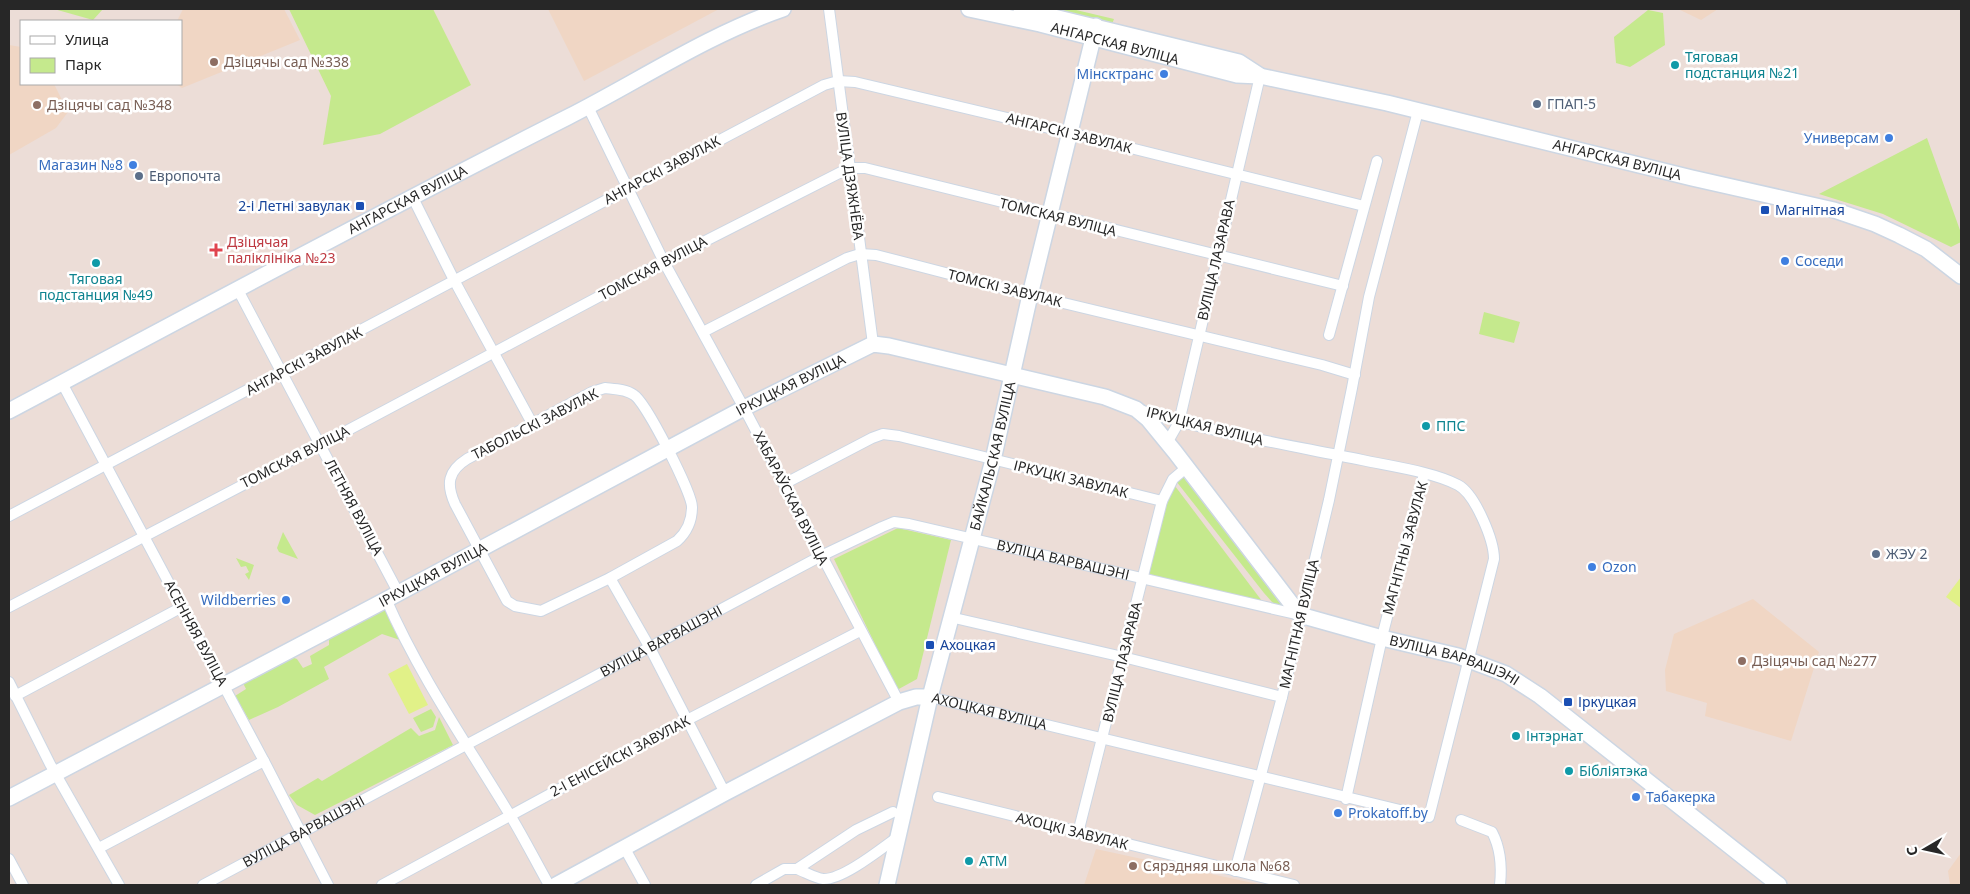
<svg xmlns="http://www.w3.org/2000/svg" width="1970" height="894" font-family="'Noto Sans',sans-serif">
	<rect width="100%" height="100%" fill="#ecddd7"/>
	<g fill="#f0d6c4">
		<path d="M183,9H284L300,40L182,88L176,84H181V21H177Z"/>
		<path d="M548,9H719L584,81Z"/>
		<path d="M1678,9H1718L1701,20Z"/>
		<path d="M9,45L21,47V84H54L68,112L56,128L9,155Z"/>
		<path d="M1753,599L1819,652L1791,741L1705,716L1707,703L1666,691L1665,670L1674,634Z"/>
		<path d="M1096,849L1262,885H1084Z"/>
		<path d="M1961,853V885H1950L1948,871Z"/>
	</g>
	<g fill="#c5e98d">
		<path d="M54,9H103L93,20Z"/>
		<path d="M289,9H433L471,85L380,134L323,145L331,96Z"/>
		<path d="M1062,9H1072L1114,19L1112,24L1066,12Z"/>
		<path d="M1648,10L1663,13L1665,45L1630,67L1616,63L1614,37Z"/>
		<path d="M1927,138L1961,233V242L1951,247L1883,214L1819,194Z"/>
		<path d="M1484,312L1520,322L1514,343L1479,334Z"/>
		<path d="M1185,477L1283,603L1282,606L1273,603L1264,593L1176,481Z"/>
		<path d="M1175,486L1262,601L1152,575L1149,573L1164,502Z"/>
		<path d="M898,528L951,540L917,679L897,690L834,559Z"/>
		<path d="M283,532L298,559L279,552L277,548Z"/>
		<path d="M236,558L254,565L249,580L245,574L249,572L246,566L241,567Z"/>
		<path d="M384,607L400,640L382,634L324,667L329,679L278,707L249,720L235,696L246,689L242,681L286,655L297,659L303,668L312,664L310,656L329,645V634Z"/>
		<path d="M431,709L436,717L433,727L421,732L413,718Z"/>
		<path d="M439,717L453,745L315,815L297,805L289,795L318,778L322,781L411,728L419,736L435,730Z"/>
	</g>
	<g fill="#e1f188">
		<path d="M1961,577V608L1946,597Z"/>
		<path d="M407,664L428,705L409,714L388,674Z"/>
	</g>
	<g fill="none" stroke-linecap="round" stroke-linejoin="round">
		<defs>
			<g id="street">
				<path d="M829,9L873,344"/>
				<path d="M588,107L664,262L744,408L899,702"/>
				<path d="M412,196L454,280L533,425"/>
				<path d="M238,290L398,592"/>
				<path d="M703,332L847,258L860,254L876,255L1030,295L1322,365L1355,375"/>
				<path d="M1329,335L1377,161"/>
				<path d="M62,383L264,761L328,885"/>
				<path d="M605,388C614,389 626,389 634,395C646,402 692,493 692,507C692,520 687,532 677,541L610,578L541,611L515,606L507,601L455,504C446,484 448,471 467,459L592,392Z"/>
				<path d="M1167,443L1179,422L1260,76"/>
				<path d="M784,484L872,438L883,434L899,436L1162,501"/>
				<path d="M9,516L824,85L838,81L855,82L1070,133L1364,206"/>
				<path d="M610,578L650,648L725,793"/>
				<path d="M386,599C419,675 467,744 510,815C524,838 536,862 549,885"/>
				<path d="M9,607L337,436L664,262L849,168H865L1343,286"/>
				<path d="M950,617L1123,657L1282,697"/>
				<path d="M9,682L50,764L119,885"/>
				<path d="M15,696L182,607"/>
				<path id="s1" d="M930,697L1429,817L1494,559C1494,540 1475,494 1458,485C1434,472 1390,466 1362,460C1289,445 1215,433 1143,411"/>
				<path d="M938,797L1294,885"/>
				<path d="M1346,799L1384,629L1424,474"/>
				<path d="M1461,820L1492,832C1501,849 1502,866 1500,885"/>
				<path d="M1078,833L1162,501L1173,479L1186,468"/>
				<path d="M624,847L645,885"/>
				<path d="M99,848L264,761"/>
				<path d="M9,859L23,885"/>
				<path d="M797,869C805,872 815,878 823,879C843,880 882,848 899,836"/>
				<path d="M1235,871L1282,697L1329,500L1352,388L1369,297L1418,111"/>
				<path id="s2" d="M203,885L821,556L882,527L894,522L909,524L1300,615"/>
				<path d="M382,885L687,720L860,631"/>
				<path d="M756,885L784,869H797L856,830L893,812"/>
			</g>
			<g id="secondary">
				<path id="s3" d="M969,9L1040,24L1237,75L1260,76L1387,103L1692,178L1834,210L1875,224L1899,235L1926,249L1961,276"/>
				<path d="M1021,9L1239,62L1259,75"/>
				<path id="s4" d="M9,411C195,312 380,212 568,117C639,81 707,35 783,9"/>
				<path id="s5" d="M9,798L380,603L744,408L873,344L889,346L1105,397L1136,409L1148,419L1175,452L1300,615L1382,638L1458,656L1506,674L1540,696L1779,885"/>
				<path d="M556,885L725,793L899,702L916,697H930"/>
				<path id="s6" d="M887,885L930,697L993,460L1030,295L1096,26"/>
			</g>
		</defs>
		<use href="#street" stroke="#ccd6e3" stroke-width="12"/>
		<use href="#secondary" stroke="#ccd6e3" stroke-width="18"/>
		<use href="#street" stroke="#fff" stroke-width="10"/>
		<use href="#secondary" stroke="#fff" stroke-width="15"/>
	</g>
	<g fill="#8d6e63" stroke="#fff" stroke-width="2">
		<circle cx="214" cy="62" r="5"/>
		<circle cx="37" cy="105" r="5"/>
		<circle cx="1742" cy="661" r="5"/>
		<circle cx="1133" cy="866" r="5"/>
	</g>
	<g fill="#0f9aa8" stroke="#fff" stroke-width="2">
		<circle cx="1675" cy="65" r="5"/>
		<circle cx="96" cy="263" r="5"/>
		<circle cx="1426" cy="426" r="5"/>
		<circle cx="1516" cy="736" r="5"/>
		<circle cx="1569" cy="771" r="5"/>
		<circle cx="969" cy="861" r="5"/>
	</g>
	<g fill="#3f7fe0" stroke="#fff" stroke-width="2">
		<circle cx="1164" cy="74" r="5"/>
		<circle cx="1889" cy="138" r="5"/>
		<circle cx="133" cy="165" r="5"/>
		<circle cx="1785" cy="261" r="5"/>
		<circle cx="1592" cy="567" r="5"/>
		<circle cx="286" cy="600" r="5"/>
		<circle cx="1636" cy="797" r="5"/>
		<circle cx="1338" cy="813" r="5"/>
	</g>
	<g fill="#5c6f8a" stroke="#fff" stroke-width="2">
		<circle cx="1537" cy="104" r="5"/>
		<circle cx="139" cy="176" r="5"/>
		<circle cx="1876" cy="554" r="5"/>
	</g>
	<g fill="#1a4fb4" stroke="#fff" stroke-width="2">
		<rect x="355" y="201" width="10" height="10" rx="2.5"/>
		<rect x="1760" y="205" width="10" height="10" rx="2.5"/>
		<rect x="925" y="640" width="10" height="10" rx="2.5"/>
		<rect x="1563" y="697" width="10" height="10" rx="2.5"/>
	</g>
	<path fill="#e0444e" stroke="#fff" stroke-width="2" d="M213.5 242.5h5v5h5v5h-5v5h-5v-5h-5v-5h5z"/>
	<g text-anchor="middle" stroke-width="5" stroke-linejoin="round" paint-order="stroke">
		<g font-size="14" fill="#272727" stroke="#fff">
			<text dy="5" stroke="none"><textPath href="#s3" startOffset="150">АНГАРСКАЯ ВУЛІЦА</textPath></text>
			<text transform="translate(1069 133) rotate(14)" y="5">АНГАРСКІ ЗАВУЛАК</text>
			<text dy="5" stroke="none"><textPath href="#s3" startOffset="666">АНГАРСКАЯ ВУЛІЦА</textPath></text>
			<text transform="translate(662 170) rotate(-28)" y="5">АНГАРСКІ ЗАВУЛАК</text>
			<text transform="translate(850 176) rotate(82)" y="5">ВУЛІЦА ДЗЯЖНЁВА</text>
			<text dy="5" stroke="none"><textPath href="#s4" startOffset="451">АНГАРСКАЯ ВУЛІЦА</textPath></text>
			<text transform="translate(1058 217) rotate(14)" y="5">ТОМСКАЯ ВУЛІЦА</text>
			<text transform="translate(1216 260) rotate(-77)" y="5">ВУЛІЦА ЛАЗАРАВА</text>
			<text transform="translate(653 268) rotate(-28)" y="5">ТОМСКАЯ ВУЛІЦА</text>
			<text transform="translate(1005 288) rotate(14)" y="5">ТОМСКІ ЗАВУЛАК</text>
			<text transform="translate(304 361) rotate(-28)" y="5">АНГАРСКІ ЗАВУЛАК</text>
			<text dy="5" stroke="none"><textPath href="#s5" startOffset="884">ІРКУЦКАЯ ВУЛІЦА</textPath></text>
			<text transform="translate(535 424) rotate(-27)" y="5">ТАБОЛЬСКІ ЗАВУЛАК</text>
			<text transform="translate(1205 426) rotate(14)" y="5">ІРКУЦКАЯ ВУЛІЦА</text>
			<text dy="5" stroke="none"><textPath href="#s6" startOffset="442">БАЙКАЛЬСКАЯ ВУЛІЦА</textPath></text>
			<text transform="translate(295 457) rotate(-27)" y="5">ТОМСКАЯ ВУЛІЦА</text>
			<text transform="translate(1071 479) rotate(14)" y="5">ІРКУЦКІ ЗАВУЛАК</text>
			<text transform="translate(791 498) rotate(63)" y="5">ХАБАРАЎСКАЯ ВУЛІЦА</text>
			<text transform="translate(354 507) rotate(62)" y="5">ЛЕТНЯЯ ВУЛІЦА</text>
			<text transform="translate(1405 548) rotate(-75)" y="5">МАГНІТНЫ ЗАВУЛАК</text>
			<text dy="5" stroke="none"><textPath href="#s2" startOffset="954">ВУЛІЦА ВАРВАШЭНІ</textPath></text>
			<text dy="5" stroke="none"><textPath href="#s5" startOffset="479">ІРКУЦКАЯ ВУЛІЦА</textPath></text>
			<text transform="translate(1299 624) rotate(-77)" y="5">МАГНІТНАЯ ВУЛІЦА</text>
			<text transform="translate(196 633) rotate(62)" y="5">АСЕННЯЯ ВУЛІЦА</text>
			<text dy="5" stroke="none"><textPath href="#s2" startOffset="519">ВУЛІЦА ВАРВАШЭНІ</textPath></text>
			<text transform="translate(1122 662) rotate(-76)" y="5">ВУЛІЦА ЛАЗАРАВА</text>
			<text dy="5" stroke="none"><textPath href="#s5" startOffset="1672">ВУЛІЦА ВАРВАШЭНІ</textPath></text>
			<text dy="5" stroke="none"><textPath href="#s1" startOffset="61">АХОЦКАЯ ВУЛІЦА</textPath></text>
			<text transform="translate(620 756) rotate(-28)" y="5">2-І ЕНІСЕЙСКІ ЗАВУЛАК</text>
			<text transform="translate(1072 831) rotate(14)" y="5">АХОЦКІ ЗАВУЛАК</text>
			<text dy="5" stroke="none"><textPath href="#s2" startOffset="114">ВУЛІЦА ВАРВАШЭНІ</textPath></text>
		</g>
		<g font-size="14" fill="#0d838f" stroke="#fff" text-anchor="start">
			<text x="1685" y="62">Тяговая<tspan x="1685" dy="16">подстанция №21</tspan></text>
			<text x="96" y="284" text-anchor="middle">Тяговая<tspan x="96" dy="16">подстанция №49</tspan></text>
			<text x="1436" y="431">ППС</text>
			<text x="1526" y="741">Інтэрнат</text>
			<text x="1579" y="776">Бібліятэка</text>
			<text x="979" y="866">АТМ</text>
		</g>
		<g font-size="14" fill="#785e54" stroke="#fff" text-anchor="start">
			<text x="224" y="67">Дзіцячы сад №338</text>
			<text x="47" y="110">Дзіцячы сад №348</text>
			<text x="1752" y="666">Дзіцячы сад №277</text>
			<text x="1143" y="871">Сярэдняя школа №68</text>
		</g>
		<g font-size="14" fill="#366cbe" stroke="#fff" text-anchor="end">
			<text x="1154" y="79">Мінсктранс</text>
			<text x="1879" y="143">Универсам</text>
			<text x="123" y="170">Магазин №8</text>
			<text x="1795" y="266" text-anchor="start">Соседи</text>
			<text x="1602" y="572" text-anchor="start">Ozon</text>
			<text x="276" y="605">Wildberries</text>
			<text x="1646" y="802" text-anchor="start">Табакерка</text>
			<text x="1348" y="818" text-anchor="start">Prokatoff.by</text>
		</g>
		<g font-size="14" fill="#4e5e75" stroke="#fff" text-anchor="start">
			<text x="1547" y="109">ГПАП-5</text>
			<text x="149" y="181">Европочта</text>
			<text x="1886" y="559">ЖЭУ 2</text>
		</g>
		<g font-size="14" fill="#164399" stroke="#fff" text-anchor="start">
			<text x="350" y="211" text-anchor="end">2-і Летні завулак</text>
			<text x="1775" y="215">Магнітная</text>
			<text x="940" y="650">Ахоцкая</text>
			<text x="1578" y="707">Іркуцкая</text>
		</g>
		<g font-size="14" fill="#be3a42" stroke="#fff" text-anchor="start">
			<text x="227" y="247">Дзіцячая<tspan x="227" dy="16">паліклініка №23</tspan></text>
		</g>
	</g>
	<rect width="1970" height="894" fill="none" stroke="#272727" stroke-width="20"/>
	<rect x="20" y="20" width="162" height="65" fill="#ffffff" stroke="#a9a9a9"/>
	<rect x="30" y="36" width="25" height="8" fill="#ffffff" stroke="#a9a9a9"/>
	<text x="65" y="45" font-size="15" fill="#272727">Улица</text>
	<rect x="30" y="58" width="25" height="15" fill="#c5e98d" stroke="#a9a9a9"/>
	<text x="65" y="70" font-size="15" fill="#272727">Парк</text>
	<g transform="translate(1925 849) rotate(261)" stroke="#ffffff" stroke-width="4" paint-order="stroke">
	<path d="M0-4L9 19L0 12L-9 19Z" fill="#272727"/>
	<text y="-8" font-size="14" font-weight="bold" text-anchor="middle" fill="#272727">С</text>
	</g>
</svg>
